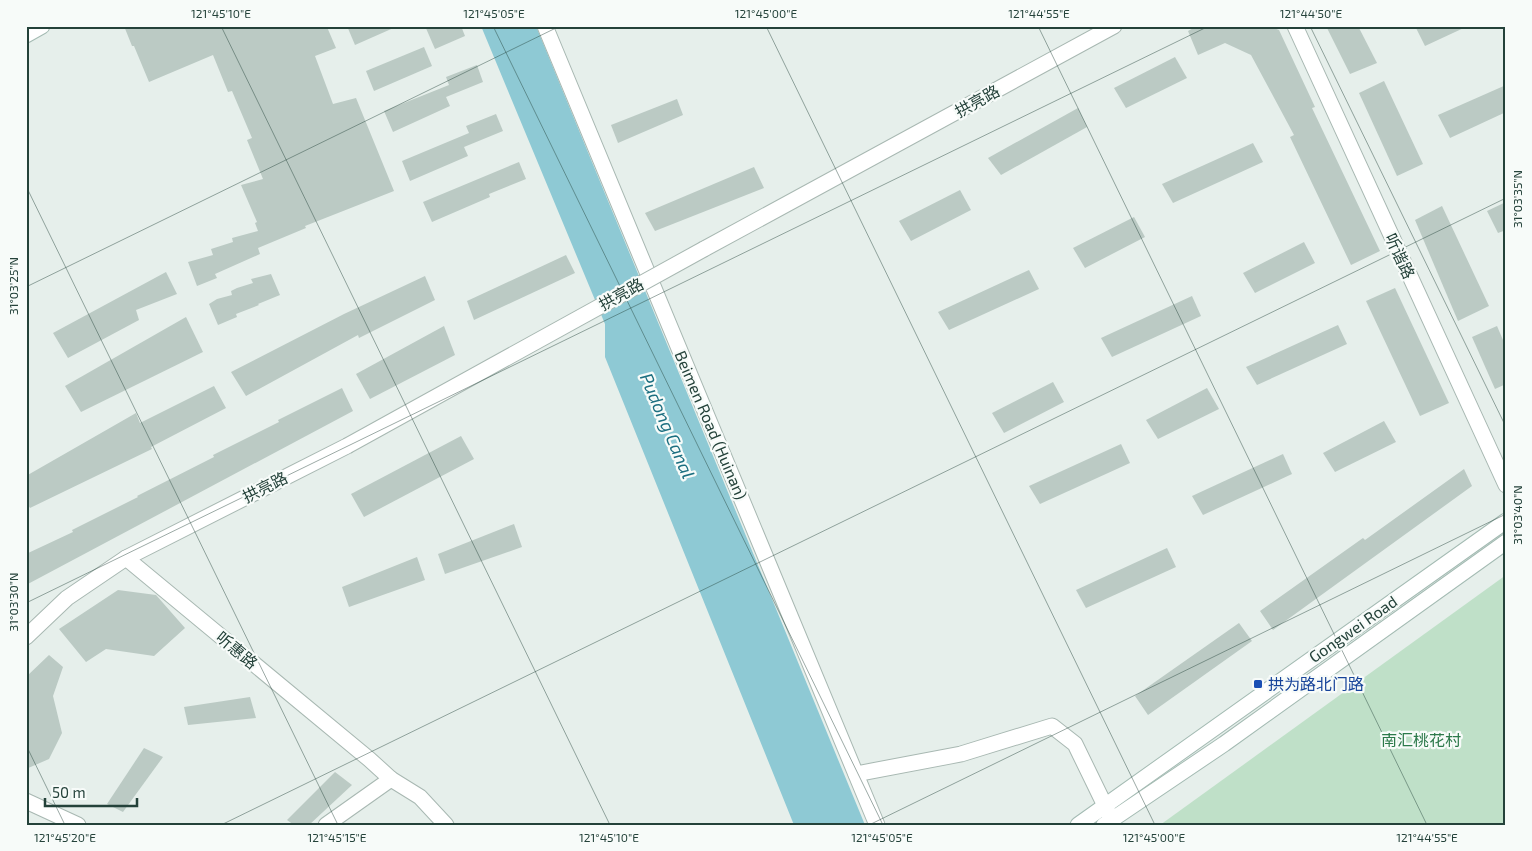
<svg xmlns="http://www.w3.org/2000/svg" width="1532" height="851" font-family="'Exo 2','Noto Sans SC',sans-serif">
	<rect width="100%" height="100%" fill="#e6efeb"/>
	<path fill="#bfe0c8" d="M1506,575V825H1160Z"/>
	<path fill="#8ec9d4" d="M481,26H536L865,825H794L605,357V324Z"/>
	<g fill="#bbcac4">
		<path d="M124,26H319V29L327,27L336,48L315,56L333,104L356,98L394,191L305,226L306,228L258,248L260,254L215,274L217,278L197,286L188,262L213,255L211,249L233,242L232,238L258,231L255,223L257,222L241,185L263,179L247,140L252,138L232,91L228,92L213,55L149,82L134,46H132Z"/>
		<path d="M347,26H398L355,45Z"/>
		<path d="M425,26H461L465,36L435,49Z"/>
		<path d="M1197,26H1269L1279,30L1315,107L1312,108L1380,251L1351,265L1290,137L1294,135L1251,55L1225,43L1198,55L1188,31Z"/>
		<path d="M1326,26H1358L1377,63L1350,74Z"/>
		<path d="M1415,26H1468L1425,46Z"/>
		<path d="M424,47L432,66L374,91L366,71Z"/>
		<path d="M1175,57L1187,78L1126,108L1114,88Z"/>
		<path d="M477,65L483,82L446,97L450,106L393,132L384,111L449,85L446,77Z"/>
		<path d="M1384,81L1423,164L1397,176L1359,93Z"/>
		<path d="M1506,85V112L1450,138L1438,115Z"/>
		<path d="M677,99L683,115L618,143L611,125Z"/>
		<path d="M1078,108L1087,127L1001,175L988,158Z"/>
		<path d="M496,114L503,131L464,147L468,156L410,181L402,161L469,133L466,126Z"/>
		<path d="M1253,143L1263,162L1173,203L1162,184Z"/>
		<path d="M519,162L526,179L489,194L490,197L432,222L423,202Z"/>
		<path d="M754,167L764,188L655,231L645,213Z"/>
		<path d="M960,190L971,210L911,241L899,221Z"/>
		<path d="M1506,202V230L1498,233L1487,211Z"/>
		<path d="M1442,206L1489,306L1458,321L1415,220Z"/>
		<path d="M1134,217L1145,237L1085,268L1073,248Z"/>
		<path d="M1304,242L1315,263L1255,293L1243,273Z"/>
		<path d="M566,255L575,273L474,320L467,301Z"/>
		<path d="M1029,270L1039,289L949,330L938,312Z"/>
		<path d="M166,272L177,294L136,310L139,320L68,358L53,333Z"/>
		<path d="M271,274L280,295L258,304L259,305L236,314L237,317L218,325L209,304L217,299L232,295L231,291L237,288L253,283L251,279Z"/>
		<path d="M425,276L435,300L359,338L358,335L246,396L231,372L344,314Z"/>
		<path d="M1395,288L1449,403L1420,416L1366,301Z"/>
		<path d="M1192,296L1201,316L1112,357L1101,338Z"/>
		<path d="M186,317L203,352L81,412L65,386Z"/>
		<path d="M1338,325L1347,344L1257,385L1246,367Z"/>
		<path d="M444,326L455,355L370,399L356,374Z"/>
		<path d="M1497,326L1506,347V384L1495,389L1472,337Z"/>
		<path d="M1053,382L1064,402L1004,433L992,413Z"/>
		<path d="M214,386L226,408L151,447L152,449L30,508L26,502V476L136,413L140,423Z"/>
		<path d="M342,388L353,411L26,585V554L73,532L72,530L138,497L137,496L214,457L213,455L279,422L278,420Z"/>
		<path d="M1207,388L1219,409L1158,439L1146,420Z"/>
		<path d="M1384,421L1396,442L1335,472L1323,453Z"/>
		<path d="M461,436L474,459L364,517L351,494Z"/>
		<path d="M1121,444L1130,463L1040,504L1029,486Z"/>
		<path d="M1283,454L1292,474L1203,515L1192,496Z"/>
		<path d="M1464,469L1472,486L1273,630L1260,611L1363,538L1365,540Z"/>
		<path d="M514,524L522,547L445,574L438,554Z"/>
		<path d="M1167,548L1176,567L1086,608L1076,590Z"/>
		<path d="M417,557L425,580L349,607L342,587Z"/>
		<path d="M118,590L156,595L185,628L154,656L106,649L86,662L59,629Z"/>
		<path d="M1239,623L1252,641L1148,715L1135,696Z"/>
		<path d="M49,655L63,667L53,696L62,733L49,759L26,769V677Z"/>
		<path d="M250,697L256,718L188,725L184,707Z"/>
		<path d="M144,748L163,757L123,812L107,804Z"/>
		<path d="M335,772L352,785L309,825H294L287,820Z"/>
	</g>
	<g fill="none" stroke-linecap="round" stroke-linejoin="round">
		<defs>
			<g id="minor">
				<path d="M545,26L877,825"/>
				<path d="M856,774L961,754L1052,726L1075,744L1110,816"/>
				<path d="M26,801L78,825"/>
				<path d="M326,825L391,779"/>
			</g>
			<g id="tertiary">
				<path d="M1295,26L1506,485"/>
				<path d="M704,249L1114,26"/>
				<path d="M126,558L369,759L391,779L420,797L446,825"/>
				<path d="M26,637L67,598L126,558L347,446"/>
			</g>
			<g id="secondary">
				<path d="M26,35L42,26"/>
				<path d="M1078,825L1506,521"/>
				<path d="M1104,825L1224,744L1506,542"/>
			</g>
		</defs>
		<use href="#minor" stroke="#a8b8b2" stroke-width="17"/>
		<use href="#tertiary" stroke="#a8b8b2" stroke-width="17"/>
		<use href="#secondary" stroke="#a4bbb3" stroke-width="17"/>
		<use href="#minor" stroke="#fff" stroke-width="15"/>
		<use href="#tertiary" stroke="#fff" stroke-width="15"/>
		<use href="#secondary" stroke="#fff" stroke-width="15"/>
		<defs>
			<path id="tertiary-bridge" d="M347,446L704,249"/>
		</defs>
		<use href="#tertiary-bridge" stroke="#a8b8b2" stroke-width="17" stroke-linecap="butt"/>
		<use href="#tertiary-bridge" stroke="#fff" stroke-width="15"/>
	</g>
	<path fill="none" stroke="#24423a" stroke-width="1" stroke-opacity="0.45" d="M221,26L610,825M493,26L883,825M766,26L1155,825M1038,26L1427,825M1310,26L1506,427M26,186L338,825M26,287L560,26M26,603L1209,26M26,745L65,825M221,825L1506,198M869,825L1506,514"/>
	<rect fill="#1a4fb4" stroke="#f7fbf9" stroke-width="2" x="1253" y="679" width="10" height="10" rx="2.5"/>
	<g text-anchor="middle" stroke-width="4.5" stroke-linejoin="round" paint-order="stroke">
		<g font-size="16" fill="#24423a" stroke="#f7fbf9">
			<text transform="translate(977 101) rotate(-29)" y="6">拱亮路</text>
			<text transform="translate(1400 256) rotate(65)" y="6">听谐路</text>
			<text transform="translate(621 294) rotate(-29)" y="6">拱亮路</text>
			<text transform="translate(711 425) rotate(67)" y="6">Beimen Road (Huinan)</text>
			<text transform="translate(265 487) rotate(-27)" y="6">拱亮路</text>
			<text transform="translate(1353 629) rotate(-35)" y="6">Gongwei Road</text>
			<text transform="translate(237 650) rotate(40)" y="6">听惠路</text>
		</g>
		<g font-size="16" fill="#164399" stroke="#f7fbf9" text-anchor="start">
			<text x="1268" y="690">拱为路北门路</text>
		</g>
		<g font-size="16" fill="#2d7a4b" stroke="#f7fbf9">
			<text x="1421" y="746">南汇桃花村</text>
		</g>
		<g font-size="18" font-style="italic" fill="#1c6f80" stroke="#f7fbf9">
			<text transform="translate(667 426) rotate(67)" y="6">Pudong Canal</text>
		</g>
	</g>
	<rect width="1532" height="851" fill="none" stroke="#f7fbf9" stroke-width="55"/>
	<path d="M45 798v8h92v-8" fill="none" stroke="#24423a" stroke-width="2.5"/>
	<text x="52" y="798" font-size="15" fill="#24423a" stroke="#f7fbf9" stroke-width="4" paint-order="stroke">50 m</text>
	<rect x="28" y="28" width="1476" height="796" fill="none" stroke="#24423a" stroke-width="2"/>
	<g font-size="12" text-anchor="middle" fill="#24423a">
		<text x="221" y="18">121°45'10"E</text>
		<text x="494" y="18">121°45'05"E</text>
		<text x="766" y="18">121°45'00"E</text>
		<text x="1039" y="18">121°44'55"E</text>
		<text x="1311" y="18">121°44'50"E</text>
		<text transform="translate(1518 199) rotate(-90)" y="4">31°03'35"N</text>
		<text transform="translate(14 286) rotate(-90)" y="4">31°03'25"N</text>
		<text transform="translate(1518 515) rotate(-90)" y="4">31°03'40"N</text>
		<text transform="translate(14 602) rotate(-90)" y="4">31°03'30"N</text>
		<text x="65" y="842">121°45'20"E</text>
		<text x="337" y="842">121°45'15"E</text>
		<text x="609" y="842">121°45'10"E</text>
		<text x="882" y="842">121°45'05"E</text>
		<text x="1154" y="842">121°45'00"E</text>
		<text x="1427" y="842">121°44'55"E</text>
	</g>
</svg>
